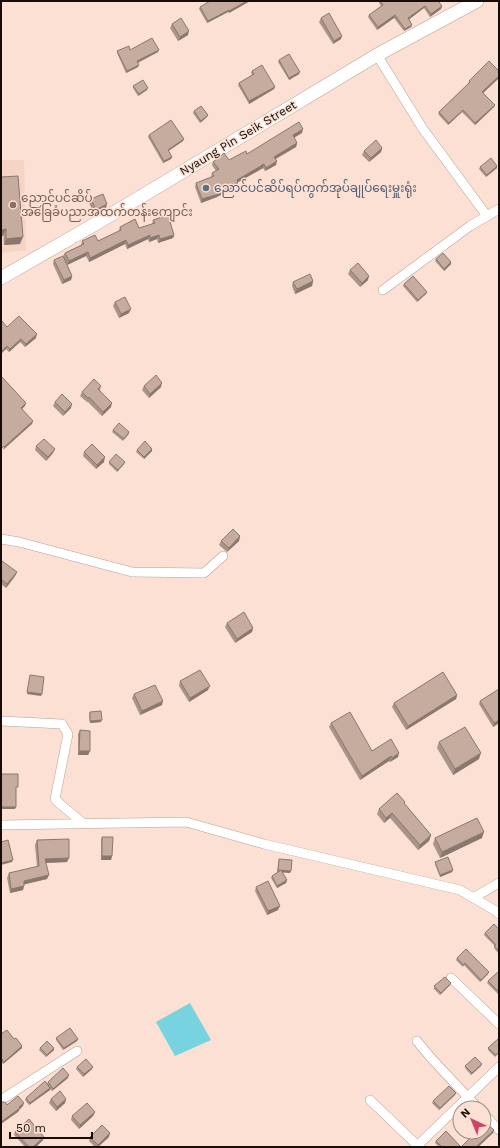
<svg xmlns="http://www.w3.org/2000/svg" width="500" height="1148" font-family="'Work Sans','Noto Sans Myanmar',sans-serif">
	<rect width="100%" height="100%" fill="#fbe0d3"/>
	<path fill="#f6d4c3" d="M1,160H24L26,250L1,253Z"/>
	<path fill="#78d3e0" d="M190,1003L211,1040L175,1056L156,1022Z"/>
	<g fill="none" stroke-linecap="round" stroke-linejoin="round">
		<defs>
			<g id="street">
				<path d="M377,55L423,129L487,216"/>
				<path d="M383,290L470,226L499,209"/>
				<path d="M1,539L19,542L132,572L204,573L223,556"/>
				<path d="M1,721L62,724L68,734L55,799L60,804L83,823"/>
				<path d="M1,825L186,822L264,844L460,890L496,911L499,914"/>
				<path d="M473,898L499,883"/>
				<path d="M451,978L499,1024"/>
				<path d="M417,1041L431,1058L478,1108"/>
				<path d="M1,1100L77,1051"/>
				<path d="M370,1100L419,1147"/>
				<path d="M484,1114L499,1130"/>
				<path d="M416,1147L499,1067"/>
			</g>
			<path id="secondary" d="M1,278L97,223L377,55L477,1"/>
		</defs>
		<use href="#street" stroke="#b9a194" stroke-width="10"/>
		<use href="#secondary" stroke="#b9a194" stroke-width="14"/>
		<use href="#street" stroke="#fff" stroke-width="9"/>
		<use href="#secondary" stroke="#fff" stroke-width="13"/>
	</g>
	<g fill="#a99489">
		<path d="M250,1L229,13L228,12L207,23L199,9L200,7Z"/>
		<path d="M378,1H438L442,6L441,9L430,17L424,8L409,19L412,25L411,27L404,31L394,18L377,30L368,17L369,15L381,6Z"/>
		<path d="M321,18L341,39L333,44L319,22Z"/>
		<path d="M172,24L188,35L178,41L170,28Z"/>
		<path d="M130,50L158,52L138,63V67L126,73L117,53V51Z"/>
		<path d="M279,60L299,74L289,80L278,62Z"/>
		<path d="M252,71L274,89L249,104L238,85L239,83L252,75L251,73Z"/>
		<path d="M499,71V78L483,93L494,107L475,125L462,112L448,125L438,114L439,112L468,84L469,81Z"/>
		<path d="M133,86L147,90L138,96L133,88Z"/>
		<path d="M194,111L208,115L207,117L200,123L193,113Z"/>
		<path d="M302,133L294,138L297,143L296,147L276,159V165L265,171L263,168L238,182L237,186L217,197L201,203L195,187L196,183L211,177L212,173L216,171L212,165L213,162L229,160Z"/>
		<path d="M149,135L184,139L183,141L168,151L172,157L171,159L163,163L148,137Z"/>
		<path d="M382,148L381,152L369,162L362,155L364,151Z"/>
		<path d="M497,166V168L486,177L479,169L480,167Z"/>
		<path d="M1,177L20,244L4,245Z"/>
		<path d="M91,199L106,208L94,214L89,203Z"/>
		<path d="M153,220L174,235L173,238L158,243L157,239L149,242L148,239L127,249L125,244L89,262L86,256L67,265L63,256L65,253L81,245L82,241H98L119,231V230L120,227L139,228L152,224Z"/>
		<path d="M436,259L451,264L444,271L435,261Z"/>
		<path d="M54,260L72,276L71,280L62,284L53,264Z"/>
		<path d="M350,270L368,280L360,287L348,274Z"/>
		<path d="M313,281L312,286L295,294L292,286L293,282Z"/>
		<path d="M404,284L427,292L426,294L417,302L403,286Z"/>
		<path d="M115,302L129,313L119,318L113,306Z"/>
		<path d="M7,327L36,338L25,347L20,342L9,352L6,349Z"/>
		<path d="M101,386L100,390L111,407L102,416L88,402H87L80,396L82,392Z"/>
		<path d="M144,386L161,387L149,398L142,390Z"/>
		<path d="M55,402L71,408L63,416L53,406Z"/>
		<path d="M113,430L129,432V434L123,441L112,432Z"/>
		<path d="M36,446L53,453L46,461L35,450Z"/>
		<path d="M137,450L152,451L144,459L136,452Z"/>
		<path d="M84,452L104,462L96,469L83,456Z"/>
		<path d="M109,462L124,464L117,472L109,464Z"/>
		<path d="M240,536L239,541L227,552L219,545L221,541Z"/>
		<path d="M1,563L17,572L15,576L6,588L1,584Z"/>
		<path d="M227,623L253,628L252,632L235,643L225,627Z"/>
		<path d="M180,681L208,690L189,702L179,686Z"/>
		<path d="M134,694L162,705L140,715L132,698Z"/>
		<path d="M457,695L456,699L406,730L392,707L394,703Z"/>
		<path d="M480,701L499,723L493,727L479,704Z"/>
		<path d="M90,712L101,722L90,723L89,714Z"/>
		<path d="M331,723L372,751L398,757L390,762L389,761L360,780L329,727Z"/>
		<path d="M80,730L90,751L88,755H78V734Z"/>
		<path d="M439,742L479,759L453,775L437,748Z"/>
		<path d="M405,802L404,804L431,835L429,841L418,850L390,818L384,823L377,814L379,809Z"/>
		<path d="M102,837L112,856L111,860H101V841Z"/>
		<path d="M435,838H482L440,858L433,844Z"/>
		<path d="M37,840L67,862L46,863L47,879L24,884L23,890L10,893L7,878L9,873L37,867L35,845Z"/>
		<path d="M279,859L290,873L282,872L287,880L286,883L277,888L271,878L272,876L279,872H277Z"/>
		<path d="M435,862L453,870L452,872L440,877L435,864Z"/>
		<path d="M256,887L278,910L267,915L255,891Z"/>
		<path d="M499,929V954L494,948L495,946L484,935L485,933Z"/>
		<path d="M457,958L488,974L480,982L464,965L463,967L456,960Z"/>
		<path d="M499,971V995L487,983L488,981Z"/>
		<path d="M451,983L450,985L440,995L434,989V986Z"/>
		<path d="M1,1034L22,1048L3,1064L1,1061Z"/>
		<path d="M56,1038L78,1039L77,1041L63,1050L56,1040Z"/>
		<path d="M499,1038V1053L495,1057L488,1050V1048Z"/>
		<path d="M40,1048H54V1050L46,1057L39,1050Z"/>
		<path d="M465,1066H481L471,1075L465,1068Z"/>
		<path d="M77,1067L92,1069L83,1077L76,1069Z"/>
		<path d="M68,1078L52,1091L50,1089V1090L29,1105L25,1100L26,1098L47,1084L48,1082Z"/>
		<path d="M455,1095L439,1110L432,1103L433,1101Z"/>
		<path d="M51,1099H66L65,1103L56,1111L49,1103Z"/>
		<path d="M95,1112L93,1116L79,1129L71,1120L72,1116Z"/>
		<path d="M494,1130L493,1133L478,1147H439L435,1143L436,1141L461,1147Z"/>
		<path d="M15,1132L44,1137L43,1140L36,1147H25L14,1135Z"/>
		<path d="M90,1137H109L98,1147H95L89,1141Z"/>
	</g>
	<g fill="#8a786f">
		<path d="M247,1H250L229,13V11Z"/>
		<path d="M425,6L424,8L407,21L408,18Z"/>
		<path d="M442,6L441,9L430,17L431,14Z"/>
		<path d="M229,10L228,12L207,23L208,21Z"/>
		<path d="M395,15L394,18L377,30L378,27Z"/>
		<path d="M412,25L411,27L404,31L405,29Z"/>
		<path d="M189,31L188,35L178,41L180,37Z"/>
		<path d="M342,36L341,39L333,44L334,41Z"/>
		<path d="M159,50L158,52L136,63L137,61Z"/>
		<path d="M139,65L138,67L126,73L127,71Z"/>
		<path d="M300,72L299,74L289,80V78Z"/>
		<path d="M499,76V78L482,94V92Z"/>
		<path d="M275,87L274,89L249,104V101Z"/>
		<path d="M148,88L147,90L138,96L139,94Z"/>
		<path d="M495,105L494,107L475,125V123Z"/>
		<path d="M463,110L462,112L448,125L449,123Z"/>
		<path d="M208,115L207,117L200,123L201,121Z"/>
		<path d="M303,129L302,133L291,139L293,135Z"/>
		<path d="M184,139L183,141L167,152L168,150Z"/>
		<path d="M297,143L296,147L273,160L274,157Z"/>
		<path d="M382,148L381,152L369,162L371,158Z"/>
		<path d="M172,157L171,159L163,163L164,161Z"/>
		<path d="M277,161L276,165L265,171L266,168Z"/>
		<path d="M264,164L263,168L235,184L237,180Z"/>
		<path d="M497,166V168L486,177L487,175Z"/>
		<path d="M238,182L237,186L217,197L201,203L202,199Z"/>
		<path d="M107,204L106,208L94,214L96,210Z"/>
		<path d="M6,229L3,236H1V230Z"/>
		<path d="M150,235L148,239L127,249L128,245Z"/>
		<path d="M159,235L157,239L149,242L150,238Z"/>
		<path d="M174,235L173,238L158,243L160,239Z"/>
		<path d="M23,237L20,244L4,245L6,239Z"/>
		<path d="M126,240L125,244L89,262L90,258Z"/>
		<path d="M88,252L86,256L67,265L69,261Z"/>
		<path d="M451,262V264L444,271V269Z"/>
		<path d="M72,276L71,280L62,284L64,280Z"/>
		<path d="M369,276L368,280L360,287L362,283Z"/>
		<path d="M313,281L312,286L295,294L297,289Z"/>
		<path d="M427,292L426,294L417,302L418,300Z"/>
		<path d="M131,309L129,313L119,318L121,314Z"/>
		<path d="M37,334L36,338L25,347L26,344Z"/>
		<path d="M21,339L20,342L9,352L10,349Z"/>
		<path d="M7,346L6,349L1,354V352Z"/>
		<path d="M162,383L161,387L149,398L150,394Z"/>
		<path d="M26,403L25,406L20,411L21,408Z"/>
		<path d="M112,403L111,407L102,416L103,412Z"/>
		<path d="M72,404L71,408L63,416L65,412Z"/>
		<path d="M33,421L32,424L3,450L4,447Z"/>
		<path d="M55,449L53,453L46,461L48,457Z"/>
		<path d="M152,449V451L144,459V457Z"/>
		<path d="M105,457L104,462L96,469L97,465Z"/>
		<path d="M125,462L124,464L117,472L118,470Z"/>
		<path d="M240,536L239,541L227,552L229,548Z"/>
		<path d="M17,572L15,576L6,588L7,584Z"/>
		<path d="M253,628L252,632L235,643L237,639Z"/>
		<path d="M210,686L208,690L189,702L190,698Z"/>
		<path d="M27,692L42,694L41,696L27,694Z"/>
		<path d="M457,695L456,699L406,730L408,726Z"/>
		<path d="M163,701L162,705L140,715L142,711Z"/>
		<path d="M102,720L101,722L90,723V721Z"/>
		<path d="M499,720V723L493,727L494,723Z"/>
		<path d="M79,751H90L88,755H78Z"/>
		<path d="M399,753L398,757L390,762L392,758Z"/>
		<path d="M481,753L479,759L453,775L455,769Z"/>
		<path d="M391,756L389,761L360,780L362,776Z"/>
		<path d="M1,807H16L15,809H1Z"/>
		<path d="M392,813L390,818L384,823L386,818Z"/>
		<path d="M484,832L482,838L440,858L442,852Z"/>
		<path d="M431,835L429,841L418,850L420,845Z"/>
		<path d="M102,856H112L111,860H101Z"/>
		<path d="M69,858L67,862L44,863L45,859Z"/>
		<path d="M13,860L12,862L1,865V863Z"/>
		<path d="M278,870L291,871L290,873L277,872Z"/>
		<path d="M453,870L452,872L440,877V875Z"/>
		<path d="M49,875L47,879L22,885L24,881Z"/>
		<path d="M287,880L286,883L277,888V886Z"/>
		<path d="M24,886L23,890L10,893L11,889Z"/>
		<path d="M280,906L278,910L267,915L268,911Z"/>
		<path d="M489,972L488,974L480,982L481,980Z"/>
		<path d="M451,983L450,985L440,995L441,993Z"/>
		<path d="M78,1039L77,1041L63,1050L64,1048Z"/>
		<path d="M22,1046V1048L3,1064L4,1062Z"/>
		<path d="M54,1048V1050L46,1057L47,1055Z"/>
		<path d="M482,1064L481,1066L471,1075L472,1073Z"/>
		<path d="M93,1067L92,1069L83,1077L84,1074Z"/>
		<path d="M69,1075L68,1078L52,1091L53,1089Z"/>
		<path d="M50,1088V1090L29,1105L30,1103Z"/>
		<path d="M456,1093L455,1095L439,1110L440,1108Z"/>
		<path d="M66,1099L65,1103L56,1111L57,1107Z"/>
		<path d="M24,1103L23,1106L20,1109L18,1112L1,1124V1122Z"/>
		<path d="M95,1112L93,1116L79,1129L80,1125Z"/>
		<path d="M494,1130L493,1133L478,1147H476Z"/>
		<path d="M110,1133L109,1137L98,1147H97L98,1145Z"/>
		<path d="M44,1137L43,1140L36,1147H33Z"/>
	</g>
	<g fill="#c5ac9f" stroke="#8a786f">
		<path d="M210,1H247L229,11V10L208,21L200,7Z"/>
		<path d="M380,1H438L442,6L431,14L425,6L408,18L412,25L405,29L395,15L378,27L369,15L383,5Z"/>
		<path d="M329,13L342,36L334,41L321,18Z"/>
		<path d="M181,18L189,31L180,37L172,24Z"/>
		<path d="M152,38L159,50L137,61L139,65L127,71L117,51L129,46L130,50Z"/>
		<path d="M289,54L300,72L289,78L279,60Z"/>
		<path d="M489,61L499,71V76L482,92L495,105L475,123L463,110L449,123L439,112L470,82L469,81Z"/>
		<path d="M262,65L275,87L249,101L239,83L254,74L252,71Z"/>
		<path d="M143,80L148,88L139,94L133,86Z"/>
		<path d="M201,106L208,115L201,121L194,111Z"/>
		<path d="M171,120L184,139L168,150L172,157L164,161L149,135Z"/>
		<path d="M299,122L303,129L293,135L297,143L274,157L277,161L266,168L264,164L237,180L238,182L219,194L202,199L196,183L214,176L212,173L219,169L213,162L224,153L229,160L246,151L247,154Z"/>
		<path d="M376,140L382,148L371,158L364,151Z"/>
		<path d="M491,158L497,166L487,175L480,167Z"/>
		<path d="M18,176L23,237L6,239V229L1,230V177Z"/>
		<path d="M103,194L107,204L96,210L91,199Z"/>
		<path d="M168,215L174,235L160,239L159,235L150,238V235L128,245L126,240L90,258L88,252L69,261L65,253L84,244L82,241L95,235L98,241L121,230L120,227L135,219L139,228L155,223L153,220Z"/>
		<path d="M443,253L451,262L444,269L436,259Z"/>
		<path d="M63,256L72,276L64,280L54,260Z"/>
		<path d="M358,263L369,276L362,283L350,270Z"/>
		<path d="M310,274L313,281L297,289L293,282Z"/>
		<path d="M413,276L427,292L418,300L404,284Z"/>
		<path d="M125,297L131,309L121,314L115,302Z"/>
		<path d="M19,316L37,334L26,344L21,339L10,349L7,346L1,352V320L7,327Z"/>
		<path d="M156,375L162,383L150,394L144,386Z"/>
		<path d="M1,376L26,403L21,408L33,421L4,447V446L1,449Z"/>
		<path d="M94,379L101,386L98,389L112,403L103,412L89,397L88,398L82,392Z"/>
		<path d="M62,394L72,404L65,412L55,402Z"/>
		<path d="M119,423L129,432L124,439L113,430Z"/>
		<path d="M44,439L55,449L48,457L36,446Z"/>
		<path d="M145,441L152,449L144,457L137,450Z"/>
		<path d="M92,444L105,457L97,465L84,452Z"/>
		<path d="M116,454L125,462L118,470L109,462Z"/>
		<path d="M233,529L240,536L229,548L221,541Z"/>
		<path d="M2,561L17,572L7,584L1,579V563Z"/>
		<path d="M244,612L253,628L237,639L227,623Z"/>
		<path d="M200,670L210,686L190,698L180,681Z"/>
		<path d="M443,672L457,695L408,726L394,703Z"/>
		<path d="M30,675L44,677L42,694L27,692Z"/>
		<path d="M155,685L163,701L142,711L134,694Z"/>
		<path d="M499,689V720L494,723L480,701Z"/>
		<path d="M101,711L102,720L90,721V712Z"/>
		<path d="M350,712L372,751L391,739L399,753L392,758L391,756L362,776L331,723Z"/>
		<path d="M465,727L481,753L455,769L439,742Z"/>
		<path d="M80,730L90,731V751H79Z"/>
		<path d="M1,774H18V787H16V807H1Z"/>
		<path d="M397,793L405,802L404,803L431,835L420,845L392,813L386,818L379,809Z"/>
		<path d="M477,818L484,832L442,852L435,838Z"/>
		<path d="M102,837H113L112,856H102Z"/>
		<path d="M69,839V858L45,859L49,875L24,881V886L11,889L9,873L39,866L37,840Z"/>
		<path d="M8,840L13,860L1,863V842Z"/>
		<path d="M448,857L453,870L440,875L435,862Z"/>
		<path d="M279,859L292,860L291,871L278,870Z"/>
		<path d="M281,870L287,880L277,886L272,876Z"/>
		<path d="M268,881L280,906L268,911L256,887Z"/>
		<path d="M494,924L499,929V951L494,946L496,945L485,933Z"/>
		<path d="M466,949L489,972L481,980L465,963L463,965L457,958Z"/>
		<path d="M499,971V992L488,981Z"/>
		<path d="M445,977L451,983L441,993L434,986Z"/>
		<path d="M70,1028L78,1039L64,1048L56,1038Z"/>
		<path d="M7,1030L14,1039L16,1038L22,1046L4,1062L1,1058V1034Z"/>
		<path d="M499,1038V1052L496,1055L488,1048Z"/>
		<path d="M47,1041L54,1048L47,1055L40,1048Z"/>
		<path d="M475,1057L482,1064L472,1073L465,1066Z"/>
		<path d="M86,1059L93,1067L84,1074L77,1067Z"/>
		<path d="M63,1068L69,1075L53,1089L48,1082Z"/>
		<path d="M45,1081L50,1088L30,1103L26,1098Z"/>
		<path d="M449,1086L456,1093L440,1108L433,1101Z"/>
		<path d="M60,1091L66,1099L57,1107L51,1099Z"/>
		<path d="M18,1096L24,1103L19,1107L20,1108L1,1122V1102H5L7,1105Z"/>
		<path d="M87,1103L95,1112L80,1125L72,1116Z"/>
		<path d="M29,1119L44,1137L33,1147H29L15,1132Z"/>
		<path d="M486,1123L494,1130L476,1147H442L436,1141L446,1131L461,1147L476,1132H484V1125Z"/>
		<path d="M102,1125L110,1133L98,1145L90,1137Z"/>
	</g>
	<circle fill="#5c6f8a" stroke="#fbe0d3" stroke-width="1.5" cx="206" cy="188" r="4"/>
	<circle fill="#8d6e63" stroke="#fbe0d3" stroke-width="1.5" cx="13" cy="205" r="4"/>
	<g text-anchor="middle" stroke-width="3" stroke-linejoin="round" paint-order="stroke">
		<g font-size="12" fill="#160d09" stroke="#fbe0d3">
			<text transform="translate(238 138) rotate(-31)" y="4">Nyaung Pin Seik Street</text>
		</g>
		<g font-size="12" fill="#4e5e75" stroke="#fbe0d3" text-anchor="start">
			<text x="214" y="192">ညောင်ပင်ဆိပ်ရပ်ကွက်အုပ်ချုပ်ရေးမှူးရုံး</text>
		</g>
		<g font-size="12" fill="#785e54" stroke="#fbe0d3" text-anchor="start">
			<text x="21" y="202">ညောင်ပင်ဆိပ်<tspan x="21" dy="14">အခြေခံပညာအထက်တန်းကျောင်း</tspan></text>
		</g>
	</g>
	<rect width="500" height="1148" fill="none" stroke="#160d09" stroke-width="4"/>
	<g transform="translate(472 1120) rotate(316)"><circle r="19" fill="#fbe0d3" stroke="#9f8c82"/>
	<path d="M0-3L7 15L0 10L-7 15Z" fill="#d14264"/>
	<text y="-6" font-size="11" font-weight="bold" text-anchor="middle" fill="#160d09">N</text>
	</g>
	<path d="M10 1132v6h82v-6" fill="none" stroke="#160d09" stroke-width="2"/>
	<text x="16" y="1132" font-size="12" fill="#160d09" stroke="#fbe0d3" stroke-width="3" paint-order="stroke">50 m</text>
</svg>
